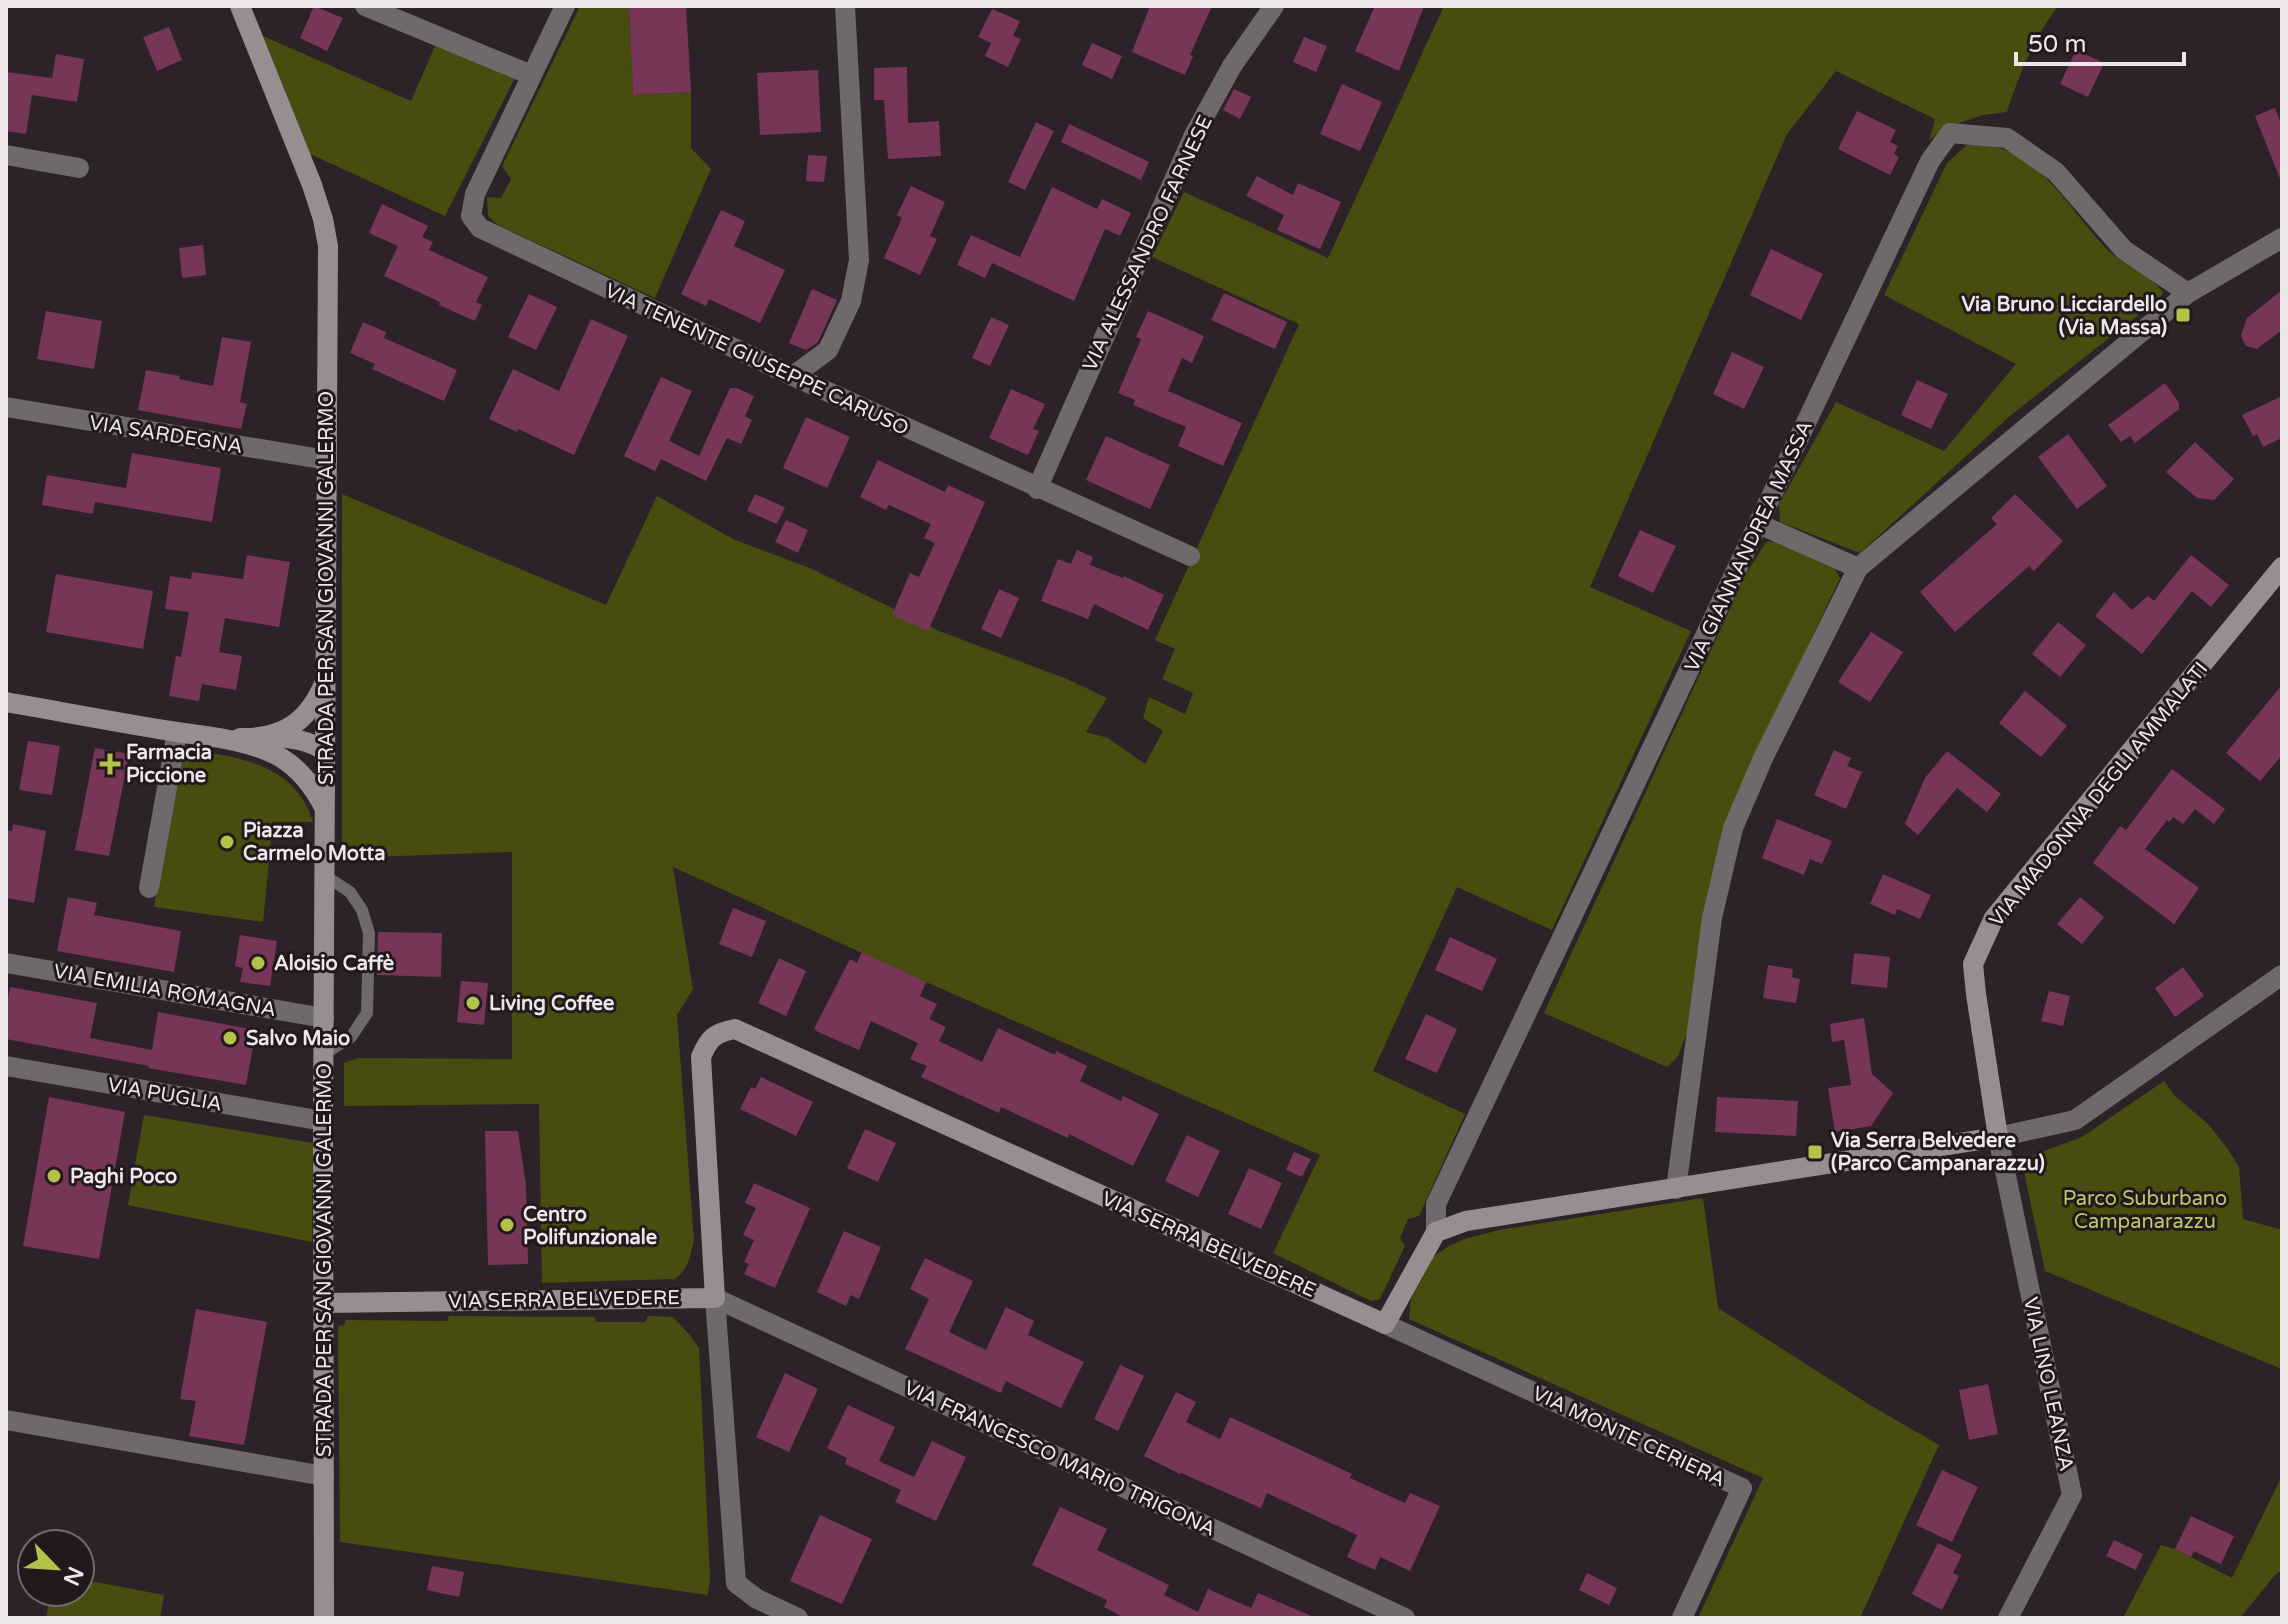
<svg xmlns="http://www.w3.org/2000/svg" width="2288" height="1624" font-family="'Varela Round',sans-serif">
	<rect width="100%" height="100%" fill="#2d2227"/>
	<g fill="#474d0e">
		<path d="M580,6H629L633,95L691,92V148L711,169L655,298L498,225L488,216L487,197L501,198L511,179L502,166Z"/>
		<path d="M1444,6H2058C2034,38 2019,74 2007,112L1983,115L1943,128L1929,141L1935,119L1836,71L1787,134L1590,587L1691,631L1552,930L1457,887L1373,1071L1465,1114L1419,1216L1408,1219L1400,1238L1405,1246L1380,1299L1371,1301L1273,1253L1320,1155L926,982L673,867L693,989L677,1015L694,1240C690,1256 689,1270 674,1279L542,1283L539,1104L344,1106V1063L358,1058L512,1059V852L342,858V494L606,605L657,496L733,539L810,568L939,631L1067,679L1107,698L1086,732L1108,738L1145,764L1163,731L1143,718L1149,697L1185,714L1193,693L1162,679L1175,649L1155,640L1299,324L1152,257L1184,192L1328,258Z"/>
		<path d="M263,36L411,101L436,44L515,78L445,216L310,154Z"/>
		<path d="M1967,145C1975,145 1983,144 1991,146C2045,157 2073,216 2110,252C2125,267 2152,273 2163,293L2159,299L2011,415L1860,553L1780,522L1779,504L1836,402L1944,451L2016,364L1884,295L1947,163Z"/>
		<path d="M1780,541L1835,569L1840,578L1757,754L1688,1030L1678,1056L1667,1067L1544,1013L1746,574L1766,542Z"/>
		<path d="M181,749C235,756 295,762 313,822H273L263,922L154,907Z"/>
		<path d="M2164,1081L2175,1096L2208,1124L2228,1149L2239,1167L2243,1219L2282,1230V1369L2045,1271L2022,1163L2036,1154L2082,1137Z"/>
		<path d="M144,1115L313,1143L312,1242L128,1205Z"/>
		<path d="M1703,1198L1718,1308L1870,1405L1939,1445L1860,1618H1698L1763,1478L1409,1319L1411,1299L1434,1256L1449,1246L1464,1239L1499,1230Z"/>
		<path d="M449,1316L595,1317L596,1322H645L648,1316L673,1317L689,1334L699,1348L710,1577L708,1595L340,1542L338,1326L344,1325L346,1320L447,1321Z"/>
		<path d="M2282,1476V1570L2275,1575L2240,1618H2123L2161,1545L2175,1549L2232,1578Z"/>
		<path d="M80,1579L164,1595L160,1618H46L51,1592H80Z"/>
	</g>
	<g fill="#773658">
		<path d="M314,6L343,18L327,51L300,38Z"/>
		<path d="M629,6H686L691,92L633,95Z"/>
		<path d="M1150,6H1212L1190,55L1193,56L1185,75L1132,52Z"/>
		<path d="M1375,6H1424L1399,71L1355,51Z"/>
		<path d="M992,9L1020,21L1013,36L1021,39L1008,67L985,56L991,43L978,37Z"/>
		<path d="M169,27L182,60L157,71L143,37Z"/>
		<path d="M1304,37L1327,46L1316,72L1293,62Z"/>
		<path d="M1092,43L1122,56L1112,79L1082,65Z"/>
		<path d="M2076,50L2104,63L2088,97L2060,84Z"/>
		<path d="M56,54L84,59L77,102L32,95L26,134L6,131V72L52,78Z"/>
		<path d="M907,67L908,123L939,121L941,156L888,159L884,100H874V68Z"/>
		<path d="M818,70L821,132L760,135L757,73Z"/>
		<path d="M1342,84L1382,102L1360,151L1320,134Z"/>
		<path d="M1234,89L1251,97L1240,119L1223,110Z"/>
		<path d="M2275,108L2282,126L2281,181L2255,116Z"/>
		<path d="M1857,111L1896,130L1890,142L1898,146L1894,154L1899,157L1890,175L1838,149Z"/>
		<path d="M1036,122L1054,131L1025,190L1008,182Z"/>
		<path d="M1069,124L1149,162L1141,180L1061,142Z"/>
		<path d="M808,155L827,156L824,182L806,181Z"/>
		<path d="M1257,176L1293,195L1298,183L1341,202L1320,249L1277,230L1284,215L1246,196Z"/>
		<path d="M911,186L945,202L930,236L937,239L920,275L884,258L902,218L897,215Z"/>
		<path d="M1052,187L1097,209L1102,199L1131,213L1120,236L1105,229L1074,301L992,263L985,278L957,265L971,235L1020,257Z"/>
		<path d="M382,204L428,226L422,237L433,242L429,250L488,277L476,302L482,305L475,321L439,305L440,302L384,276L398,246L369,233Z"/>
		<path d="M721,210L745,221L734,246L785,270L760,323L709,299L706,306L681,294Z"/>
		<path d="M203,245L206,275L182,278L179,248Z"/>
		<path d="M1771,249L1823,274L1801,320L1750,295Z"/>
		<path d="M812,289L837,300L818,342L806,350L789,343Z"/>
		<path d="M2282,290V330L2257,349L2246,346L2241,336L2247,318Z"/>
		<path d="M1224,293L1287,322L1275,349L1211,320Z"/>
		<path d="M529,294L557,307L536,350L508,337Z"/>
		<path d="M46,311L102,321L94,369L37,359Z"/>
		<path d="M1148,311L1204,336L1192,363L1182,358L1168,391L1242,423L1223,466L1178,446L1186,427L1133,405L1135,400L1118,393L1141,339L1136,337Z"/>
		<path d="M991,317L1009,325L990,366L972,358Z"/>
		<path d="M591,319L628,336L574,455L518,429L517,432L489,419L513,369L559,391Z"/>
		<path d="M363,322L386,332L384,338L457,370L444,401L372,369L375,364L350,353Z"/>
		<path d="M222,337L251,342L240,402L247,404L241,429L138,410L146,370L180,376L179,379L213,386Z"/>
		<path d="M1732,352L1764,367L1744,409L1713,394Z"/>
		<path d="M661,377L692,391L669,441L699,456L730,388H737L754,396L745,416L752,420L741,444L727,438L706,481L661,459L655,471L624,456Z"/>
		<path d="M1917,380L1948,394L1931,429L1901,415Z"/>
		<path d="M2165,383L2179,403V409L2135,443L2130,436L2121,442L2108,425Z"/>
		<path d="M1011,389L1045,404L1033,429L1039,431L1028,455L989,438Z"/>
		<path d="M2282,396V438L2263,447L2257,434L2253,436L2242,415Z"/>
		<path d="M806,417L850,437L827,488L783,468Z"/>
		<path d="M2068,434L2107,486L2077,509L2038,457Z"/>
		<path d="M1106,436L1170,465L1150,509L1086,480Z"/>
		<path d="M2195,442L2234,479L2214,500L2197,498L2166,472Z"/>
		<path d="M132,453L221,468L212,522L95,502L93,514L42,505L47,475L126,488Z"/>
		<path d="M878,460L945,492L948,485L985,502L928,631L892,615L910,573L919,577L935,543L924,538L931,524L889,505L886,510L860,497Z"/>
		<path d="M755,494L785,507L777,524L747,511Z"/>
		<path d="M2015,494L2063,541L2034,571L2029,566L1955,632L1920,592L1997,524L1991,518Z"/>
		<path d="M786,520L808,530L798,553L775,542Z"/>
		<path d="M1640,530L1676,546L1653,593L1618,576Z"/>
		<path d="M1077,550L1093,557L1090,565L1123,578L1124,576L1164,595L1148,630L1094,604L1088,619L1041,601L1058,559L1071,564Z"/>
		<path d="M247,555L290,562L279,627L225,618L219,652L242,656L236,690L202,684L199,701L169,696L176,656L181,657L189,612L165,609L170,576L191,579L192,572L243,579Z"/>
		<path d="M2191,555L2229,585L2211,607L2192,591L2142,654L2095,616L2114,592L2132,610L2148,596L2154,601Z"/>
		<path d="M56,574L153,591L143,649L46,632Z"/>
		<path d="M999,589L1019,598L1001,638L981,629Z"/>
		<path d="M2058,622L2086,645L2060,677L2032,654Z"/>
		<path d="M1871,632L1903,652L1870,702L1838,682Z"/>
		<path d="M2282,685V755L2260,781L2226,753Z"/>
		<path d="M2025,691L2067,726L2041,757L1999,723Z"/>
		<path d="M28,741L60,746L52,795L19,790Z"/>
		<path d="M95,748L129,754L109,856L75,850Z"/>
		<path d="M1834,750L1851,758L1847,766L1862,772L1846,809L1814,795Z"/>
		<path d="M1947,751L2001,794L1987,812L1957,788L1918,835L1905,824L1925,778Z"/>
		<path d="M2172,769L2225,809L2214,824L2195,809L2183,824L2173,817L2169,822L2167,820L2145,849L2199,888L2174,924L2093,863L2120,826L2126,830Z"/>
		<path d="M1777,819L1832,841L1822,864L1810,859L1804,875L1762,858Z"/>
		<path d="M13,824L46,831L34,903L6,898V830L12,831Z"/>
		<path d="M1883,874L1931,895L1920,919L1897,909L1895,915L1870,904Z"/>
		<path d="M68,897L97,903L94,915L181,931L174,972L57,951Z"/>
		<path d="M2080,897L2104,917L2082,944L2057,924Z"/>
		<path d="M733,908L766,921L752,957L719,944Z"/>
		<path d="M378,932L442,933L441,977L377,975Z"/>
		<path d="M240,935L277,941L270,986L240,982L243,968L235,966Z"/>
		<path d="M1450,937L1497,959L1482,991L1435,970Z"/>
		<path d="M862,952L926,982L920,996L937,1004L929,1019L946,1027L939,1041L982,1062L998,1028L1055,1055L1056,1051L1087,1066L1080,1081L1121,1101L1123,1096L1159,1114L1133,1166L1069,1134L1068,1138L1001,1107L999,1113L921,1077L927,1066L910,1059L918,1043L871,1021L859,1050L818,1032L814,1029L850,959L857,963Z"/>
		<path d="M1854,953L1890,957L1887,988L1851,984Z"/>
		<path d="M779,958L806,971L786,1016L758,1003Z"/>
		<path d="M1768,965L1793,969L1792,977L1800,979L1796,1003L1763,998Z"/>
		<path d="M2183,967L2204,996L2175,1017L2155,988Z"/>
		<path d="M461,981L488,983L484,1025L457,1022Z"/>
		<path d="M10,987L97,1003L90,1038L152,1050L158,1012L256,1030L246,1085L148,1068L149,1066L6,1039V1010Z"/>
		<path d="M2049,991L2070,996L2063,1026L2041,1021Z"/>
		<path d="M1426,1014L1457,1029L1437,1073L1405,1059Z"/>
		<path d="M1864,1018L1872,1074L1893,1093L1871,1126L1835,1132L1828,1088L1851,1085L1844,1040L1832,1042L1830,1024Z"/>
		<path d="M761,1077L813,1102L796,1136L740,1109L751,1087L755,1089Z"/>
		<path d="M49,1097L125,1112L99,1259L23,1246Z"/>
		<path d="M1717,1097L1798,1101L1796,1136L1715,1132Z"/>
		<path d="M865,1129L896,1143L878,1182L847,1168Z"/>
		<path d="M485,1131H518L526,1185L528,1264L488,1265Z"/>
		<path d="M1187,1135L1220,1151L1198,1197L1165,1181Z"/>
		<path d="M1294,1152L1311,1159L1302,1177L1286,1170Z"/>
		<path d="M1249,1168L1282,1183L1261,1229L1228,1214Z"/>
		<path d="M754,1183L810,1208L775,1288L744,1274L749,1264L744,1262L754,1240L743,1235L756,1208L745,1203Z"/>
		<path d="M844,1231L881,1247L859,1299L851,1295L846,1306L817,1292Z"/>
		<path d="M925,1258L973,1281L949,1332L986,1350L1006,1307L1034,1321L1028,1335L1084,1362L1061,1408L1006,1381L1001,1393L905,1349L929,1299L910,1289Z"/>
		<path d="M196,1309L267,1322L244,1445L189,1436L196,1401L180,1399Z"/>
		<path d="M1120,1365L1144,1376L1118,1431L1094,1419Z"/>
		<path d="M785,1373L818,1389L789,1452L756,1437Z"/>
		<path d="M1988,1384L1998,1434L1969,1440L1959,1390Z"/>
		<path d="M1176,1392L1196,1402L1186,1422L1220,1439L1230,1417L1352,1474L1350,1478L1405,1503L1410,1493L1440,1506L1410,1571L1380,1557L1375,1570L1347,1557L1357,1535L1267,1493L1261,1508L1181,1473L1180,1474L1144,1456Z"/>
		<path d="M848,1405L895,1427L879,1461L914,1477L932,1441L966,1457L936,1521L895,1502L901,1490L845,1464L847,1458L827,1448Z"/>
		<path d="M1942,1470L1978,1487L1952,1542L1916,1525Z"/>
		<path d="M1060,1507L1107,1529L1097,1550L1169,1585L1164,1595L1198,1612L1208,1589L1251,1608L1258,1593L1316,1618H1125L1104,1607L1107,1600L1032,1565Z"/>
		<path d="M820,1515L872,1539L842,1604L790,1581Z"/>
		<path d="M2191,1516L2234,1536L2221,1564L2194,1551L2191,1557L2175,1549Z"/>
		<path d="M2114,1540L2143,1554L2136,1570L2106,1556Z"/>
		<path d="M1938,1543L1962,1555L1953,1573L1959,1576L1942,1610L1912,1594Z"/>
		<path d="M432,1566L464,1572L459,1597L427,1590Z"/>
		<path d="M1587,1573L1617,1588L1609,1605L1579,1590Z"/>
	</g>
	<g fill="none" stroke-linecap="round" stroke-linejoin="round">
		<path stroke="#6e696b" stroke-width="12" d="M324,1054L351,1037L367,1013L369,933L362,910L350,892L324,875"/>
		<g stroke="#6e696b" stroke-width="20">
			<path d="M365,6L531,75"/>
			<path d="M565,6L475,194L471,216L480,228L793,376L1190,556"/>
			<path d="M6,155L79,168"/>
			<path d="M793,376L828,350L851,301L859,260L845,6"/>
			<path d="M6,407L327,460"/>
			<path d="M1037,489L1194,135L1232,66L1274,6"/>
			<path d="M1759,524L1858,568"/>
			<path d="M149,888L177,732"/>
			<path d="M6,963L324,1018"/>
			<path d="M6,1066L323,1121"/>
			<path d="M1676,1189L1712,918L1733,828L1764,756L1858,568L2188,293L2282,238"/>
			<path d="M1436,1232V1204L1930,161L1950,133L2007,138L2056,172L2124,250L2188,293"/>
			<path d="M1385,1324L1742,1488L1682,1618"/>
			<path d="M6,1420L324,1476"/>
			<path d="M798,1618L757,1599L736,1583L715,1298L1405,1618"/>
			<path d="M2008,1618L2072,1495L1998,1137L2075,1120L2282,975"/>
		</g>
		<g stroke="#988e92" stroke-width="20">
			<path d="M240,6L312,185L323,219L328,246L323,1121L324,1618"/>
			<path d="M6,702C63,712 120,723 177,732C211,737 250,740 280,757C300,769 313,786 324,807"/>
			<path d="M272,736C291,738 308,740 325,751"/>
			<path d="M240,738C282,739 307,723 324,684"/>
			<path d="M324,1303L715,1298L701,1057C709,1038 714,1033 735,1029L1385,1324L1436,1232L1466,1221L1998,1137L1976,994L1973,964L1994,918L2282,567"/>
		</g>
	</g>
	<g fill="#b5c249" stroke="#23191d" stroke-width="3">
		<rect x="2175" y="307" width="16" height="16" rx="4"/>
		<path d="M106 752h8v8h8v8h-8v8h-8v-8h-8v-8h8z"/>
		<circle cx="227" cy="842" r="8"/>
		<circle cx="258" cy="963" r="8"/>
		<circle cx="473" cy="1003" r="8"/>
		<circle cx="230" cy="1038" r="8"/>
		<rect x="1807" y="1144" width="16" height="16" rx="4"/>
		<circle cx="54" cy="1176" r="8"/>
		<circle cx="507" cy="1225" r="8"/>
	</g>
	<g text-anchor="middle" stroke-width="6" stroke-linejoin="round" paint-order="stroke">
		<g font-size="20" fill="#eee7ea" stroke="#23191d">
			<text transform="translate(1147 243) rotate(-65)" y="7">VIA ALESSANDRO FARNESE</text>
			<text transform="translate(757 359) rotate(25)" y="7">VIA TENENTE GIUSEPPE CARUSO</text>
			<text transform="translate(166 434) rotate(9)" y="7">VIA SARDEGNA</text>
			<text transform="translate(1748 546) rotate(-65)" y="7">VIA GIANNANDREA MASSA</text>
			<text transform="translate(326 588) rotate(-90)" y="7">STRADA PER SAN GIOVANNI GALERMO</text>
			<text transform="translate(2098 794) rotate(-51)" y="7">VIA MADONNA DEGLI AMMALATI</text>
			<text transform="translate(165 990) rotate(10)" y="7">VIA EMILIA ROMAGNA</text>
			<text transform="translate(165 1094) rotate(10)" y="7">VIA PUGLIA</text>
			<text transform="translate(1209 1244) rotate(24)" y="7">VIA SERRA BELVEDERE</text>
			<text transform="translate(324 1260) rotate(-90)" y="7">STRADA PER SAN GIOVANNI GALERMO</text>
			<text transform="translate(564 1299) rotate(-1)" y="7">VIA SERRA BELVEDERE</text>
			<text transform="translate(2049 1384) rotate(78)" y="7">VIA LINO LEANZA</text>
			<text transform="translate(1629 1436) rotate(25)" y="7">VIA MONTE CERIERA</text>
			<text transform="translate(1060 1458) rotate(25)" y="7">VIA FRANCESCO MARIO TRIGONA</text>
		</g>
		<g font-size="20" font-weight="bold" fill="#eee7ea" stroke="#23191d" text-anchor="start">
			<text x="2167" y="311" text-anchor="end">Via Bruno Licciardello<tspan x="2167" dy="23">(Via Massa)</tspan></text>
			<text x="126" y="759">Farmacia<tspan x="126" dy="23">Piccione</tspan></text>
			<text x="243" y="837">Piazza<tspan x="243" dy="23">Carmelo Motta</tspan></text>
			<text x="274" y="970">Aloisio Caffè</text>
			<text x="489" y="1010">Living Coffee</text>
			<text x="246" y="1045">Salvo Maio</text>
			<text x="1831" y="1147">Via Serra Belvedere<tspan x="1831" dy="23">(Parco Campanarazzu)</tspan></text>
			<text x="70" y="1183">Paghi Poco</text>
			<text x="523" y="1221">Centro<tspan x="523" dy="23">Polifunzionale</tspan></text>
		</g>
		<g font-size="20" fill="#bdc961" stroke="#23191d">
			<text x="2145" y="1205">Parco Suburbano<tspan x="2145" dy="23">Campanarazzu</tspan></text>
		</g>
	</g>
	<rect width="2288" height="1624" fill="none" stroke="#eee7ea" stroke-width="16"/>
	<g transform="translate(56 1568) rotate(115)"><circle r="38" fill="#23191d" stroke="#746b6f" stroke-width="2"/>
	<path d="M0-6L14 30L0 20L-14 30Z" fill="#b5c249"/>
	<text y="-12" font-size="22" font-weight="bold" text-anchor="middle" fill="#eee7ea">N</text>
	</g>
	<path d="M2016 52v12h168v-12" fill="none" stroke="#eee7ea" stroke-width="4"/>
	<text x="2028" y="52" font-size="24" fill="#eee7ea" stroke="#23191d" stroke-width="6" paint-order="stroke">50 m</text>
</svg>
